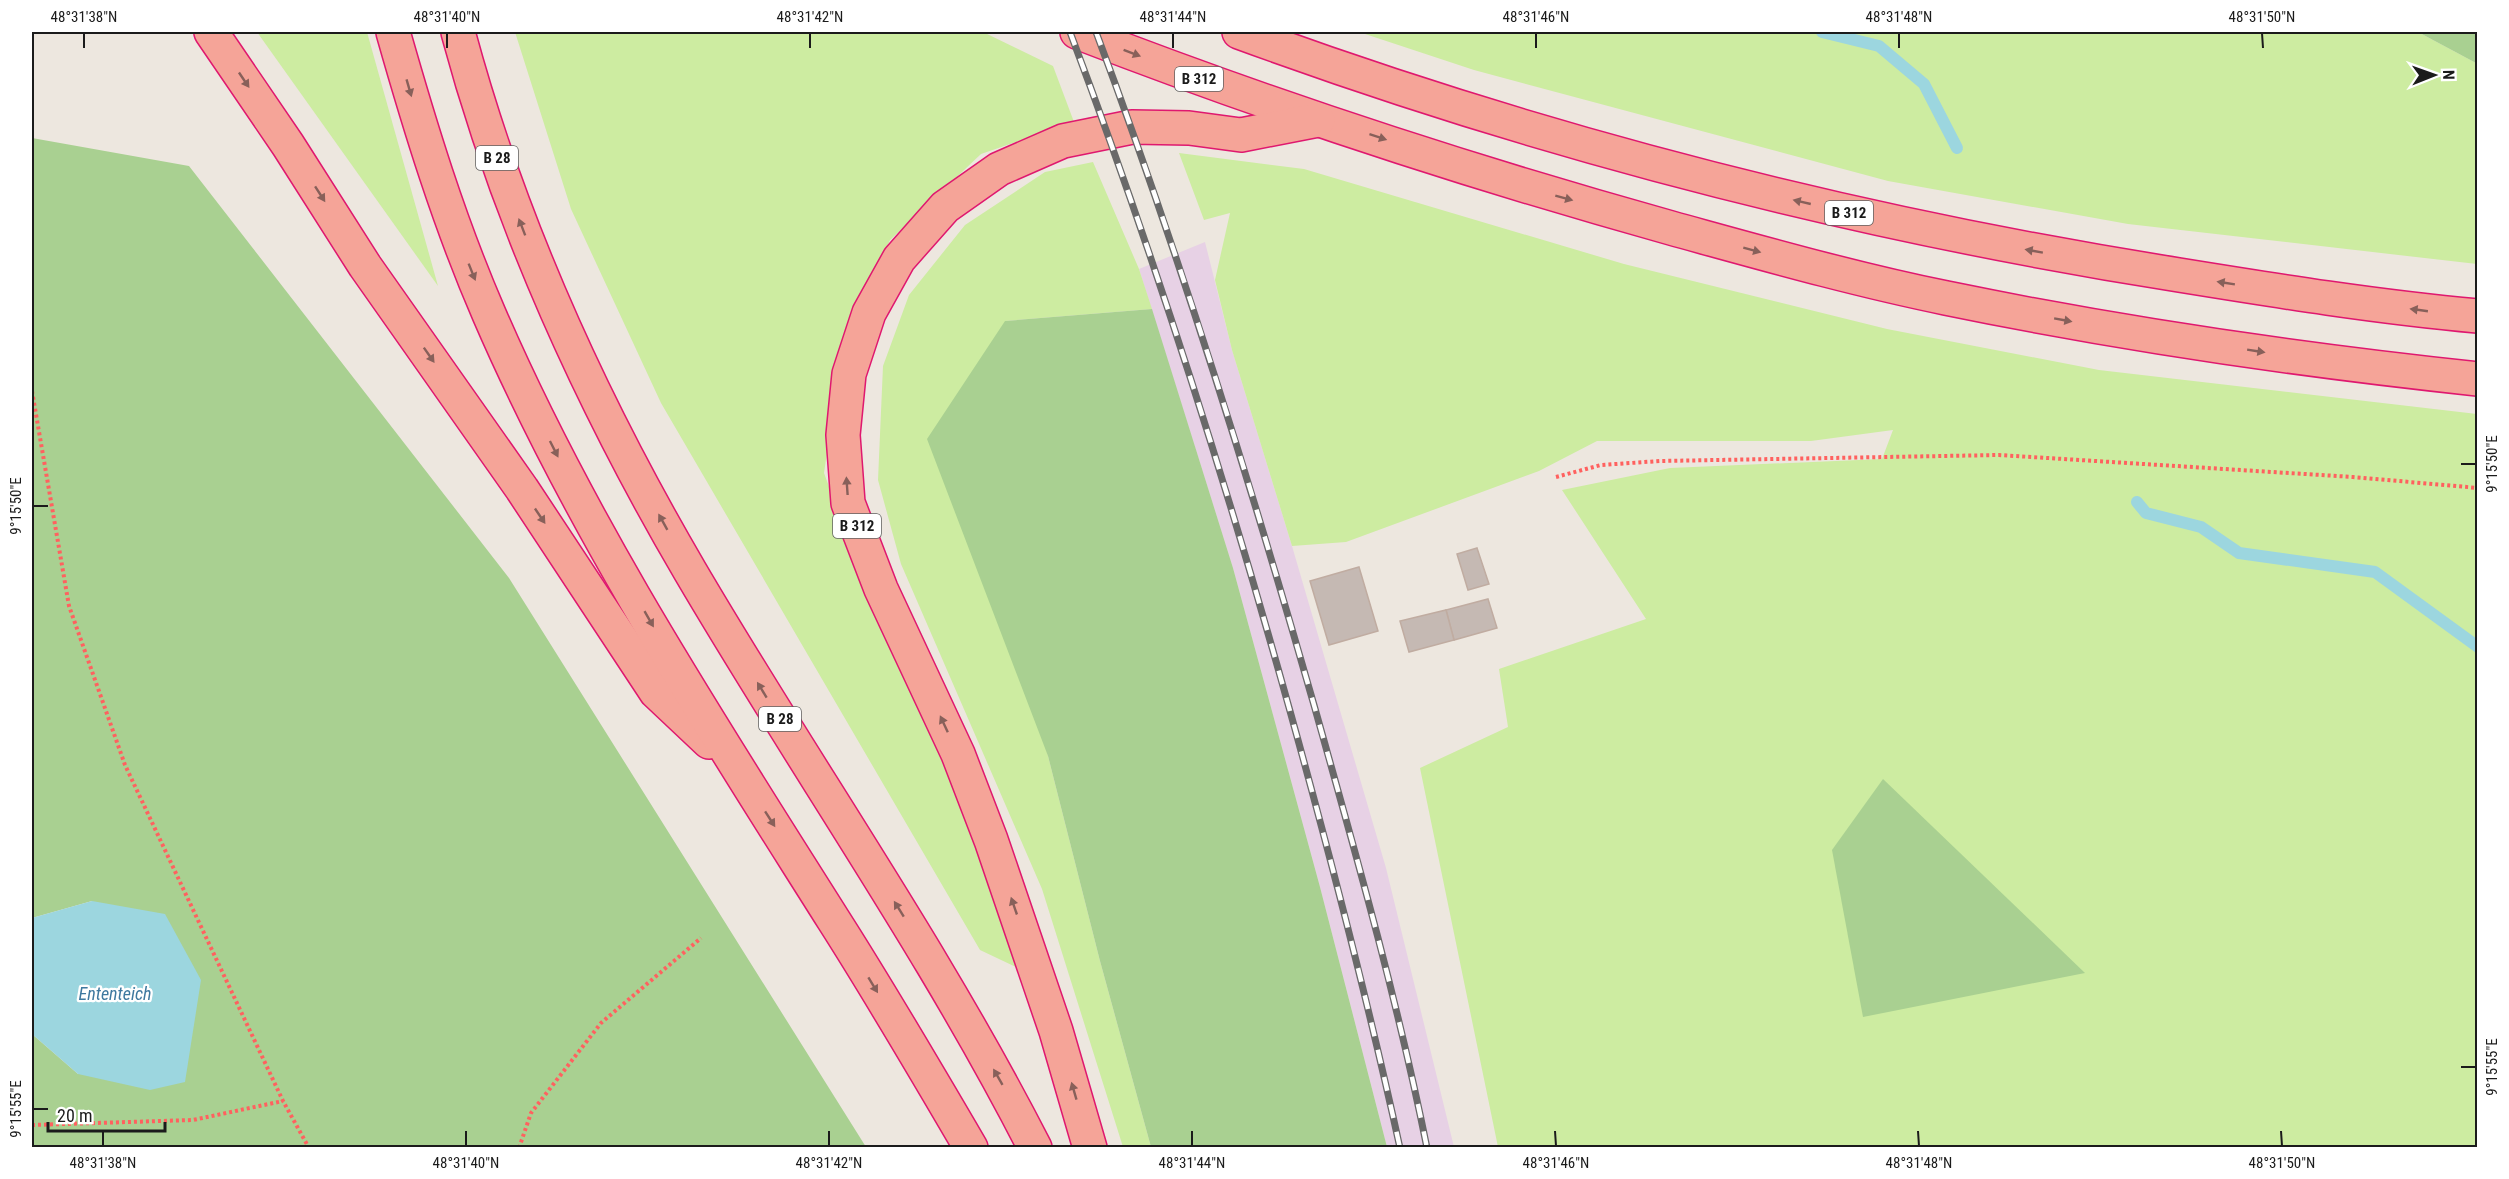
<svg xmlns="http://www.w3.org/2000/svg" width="2509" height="1179" font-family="'Roboto Condensed',sans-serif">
	<rect width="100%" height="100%" fill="#ede7df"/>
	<path fill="#e7d1e5" d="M1205,242L1232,350L1292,546L1386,868L1454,1147H1387L1320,887L1233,568L1139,269Z"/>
	<g fill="#cdeca1">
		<path d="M257,32H367L438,286Z"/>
		<path d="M515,32H983L1053,66L1074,122L981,154L890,240L842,351L824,473L860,571L983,854L1018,968L980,950L661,403L571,209Z"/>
		<path d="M1359,32H2418L2476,63L2477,61V264L2128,224L1888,181L1474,70Z"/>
		<path d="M1179,153L1304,169L1624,264L1887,329L2099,370L2477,414V1147H1498L1420,768L1508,727L1499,669L1646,619L1562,490L1670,468L1882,459L1893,430L1811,441H1597L1539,471L1346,542L1292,546L1232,350L1215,280L1230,213L1204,220Z"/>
		<path d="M1093,162L1139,269L1152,309L1005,321L1048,756L1100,961L1151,1147H1123L1042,889L901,564L878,480L883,366L909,295L965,225L1045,172Z"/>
	</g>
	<g fill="#a9d091">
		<path d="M2418,32H2477V61L2476,63Z"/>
		<path d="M32,138L189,166L509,578L866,1147H32V1034L78,1074L92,901L32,918Z"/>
		<path d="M1152,309L1233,568L1320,887L1387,1147H1151L1100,961L1048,756L927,439L1005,321Z"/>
		<path d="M1883,779L2085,973L1863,1017L1832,850Z"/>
	</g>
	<path fill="#9cd6df" d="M92,901L165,914L201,980L185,1082L150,1090L78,1074L32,1034V918Z"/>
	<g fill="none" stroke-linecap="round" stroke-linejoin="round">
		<g stroke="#9cd6df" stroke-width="12">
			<path d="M1822,32L1879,46L1924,84L1957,148"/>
			<path d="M2137,502L2146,513L2201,527L2239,553L2375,572L2478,647"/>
		</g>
	</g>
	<g fill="#c5b9b3" stroke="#c0aca1" stroke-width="1.5">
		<path d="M1477,548L1489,584L1468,590L1457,554Z"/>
		<path d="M1359,567L1378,631L1329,645L1310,581Z"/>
		<path d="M1488,599L1497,628L1454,640L1446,610Z"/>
		<path d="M1446,610L1454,640L1409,652L1400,621Z"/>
	</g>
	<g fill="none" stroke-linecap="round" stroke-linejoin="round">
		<defs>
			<g id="trunk">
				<path d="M211,32L288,145L365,266L522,489L656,692L709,742"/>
				<path d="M393,32C420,127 449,222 489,314C581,527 710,724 833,919C881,994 926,1071 971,1148"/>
				<path d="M458,32C509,222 591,402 690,571C803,764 933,948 1035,1148"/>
				<path d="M1077,32C1271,107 1470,172 1671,228C1762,253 1853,279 1946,298C2121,334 2299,360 2478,379"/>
				<path d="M1239,32C1547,145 1856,224 2179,275C2278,291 2378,307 2478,316"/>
				<path d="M1090,1148L1056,1031L991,840L958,754L881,589L848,503L843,435L849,374L869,313L899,259L945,207L999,169L1063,141L1132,127L1189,128L1241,135L1318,120"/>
			</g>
		</defs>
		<use href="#trunk" stroke="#df186f" stroke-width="36"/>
		<g stroke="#ff615f" stroke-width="4" stroke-dasharray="3 3" stroke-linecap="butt">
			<path d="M32,391L69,606L125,765L283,1101L309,1148"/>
			<path d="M1556,477L1601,465L1660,461L1999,455L2353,477L2478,488"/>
			<path d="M32,1125L193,1120L283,1101"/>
			<path d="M519,1148L531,1113L601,1023L701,938"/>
		</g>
		<use href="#trunk" stroke="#f5a498" stroke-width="33"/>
		<defs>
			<g id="rail">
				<path d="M1070,32C1154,255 1226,481 1290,711C1330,855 1368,1001 1400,1148"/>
				<path d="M1096,32C1179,253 1249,478 1314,705C1355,851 1397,998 1427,1148"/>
			</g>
		</defs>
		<use href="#rail" stroke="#696969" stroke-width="7"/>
		<use href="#rail" stroke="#fff" stroke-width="4.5" stroke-dasharray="14" stroke-linecap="butt"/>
	</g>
	<defs><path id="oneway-solid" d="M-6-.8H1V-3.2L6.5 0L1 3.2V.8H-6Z" transform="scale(1.5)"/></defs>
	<g fill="#88605a">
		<use href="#oneway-solid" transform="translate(1132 53) rotate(21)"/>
		<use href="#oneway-solid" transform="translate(244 80) rotate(56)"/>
		<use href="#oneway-solid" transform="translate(409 88) rotate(74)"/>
		<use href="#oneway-solid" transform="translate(1378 137) rotate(18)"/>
		<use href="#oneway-solid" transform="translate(320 194) rotate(57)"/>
		<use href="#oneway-solid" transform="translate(1564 198) rotate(15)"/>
		<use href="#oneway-solid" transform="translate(1802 202) rotate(-167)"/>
		<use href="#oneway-solid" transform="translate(522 227) rotate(-111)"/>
		<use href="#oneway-solid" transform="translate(1752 250) rotate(15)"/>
		<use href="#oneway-solid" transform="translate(2034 251) rotate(-170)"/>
		<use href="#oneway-solid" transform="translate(472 272) rotate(68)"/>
		<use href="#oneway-solid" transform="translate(2226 283) rotate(-171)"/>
		<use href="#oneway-solid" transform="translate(2419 310) rotate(-172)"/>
		<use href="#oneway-solid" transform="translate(2063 320) rotate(10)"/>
		<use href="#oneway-solid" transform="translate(2256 351) rotate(9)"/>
		<use href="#oneway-solid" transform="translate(429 355) rotate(55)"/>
		<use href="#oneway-solid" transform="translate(554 449) rotate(63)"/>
		<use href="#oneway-solid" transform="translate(847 486) rotate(-94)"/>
		<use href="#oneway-solid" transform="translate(540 516) rotate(56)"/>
		<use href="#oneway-solid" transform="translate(663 522) rotate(-119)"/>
		<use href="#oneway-solid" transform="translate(649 619) rotate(60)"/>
		<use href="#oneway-solid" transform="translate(762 690) rotate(-121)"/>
		<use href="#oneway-solid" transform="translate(944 724) rotate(-115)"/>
		<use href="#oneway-solid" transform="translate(770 819) rotate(57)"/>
		<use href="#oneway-solid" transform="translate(1014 906) rotate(-109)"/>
		<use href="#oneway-solid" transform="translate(899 909) rotate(-122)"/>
		<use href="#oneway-solid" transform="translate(873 985) rotate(59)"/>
		<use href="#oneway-solid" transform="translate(998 1077) rotate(-120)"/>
		<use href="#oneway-solid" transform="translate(1074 1091) rotate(-106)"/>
	</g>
	<path fill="none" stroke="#1b1b1b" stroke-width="2" d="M84,33V48M447,33V48M810,33V48M1173,33V48M1536,33V48M1899,33V48M2262,33L2263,48M2461,464H2476M33,506H48M2461,1067H2476M33,1109H48M103,1131V1146M466,1131V1146M829,1131V1146M1192,1131V1146M1555,1131L1556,1146M1918,1131L1919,1146M2281,1131L2282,1146"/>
	<g text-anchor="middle" stroke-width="4.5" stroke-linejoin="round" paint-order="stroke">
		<g fill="#fff" stroke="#5f5f5f" stroke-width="1.5">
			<rect x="1175" y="67" width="48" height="24" rx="4.5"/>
			<rect x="476" y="146" width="42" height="24" rx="4.5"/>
			<rect x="1825" y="201" width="48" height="24" rx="4.5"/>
			<rect x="833" y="514" width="48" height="24" rx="4.5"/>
			<rect x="759" y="707" width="42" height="24" rx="4.5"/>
		</g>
		<g font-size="15" font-weight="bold" fill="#1b1b1b">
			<text x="1199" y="84">B 312</text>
			<text x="497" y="163">B 28</text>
			<text x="1849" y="218">B 312</text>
			<text x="857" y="531">B 312</text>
			<text x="780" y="724">B 28</text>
		</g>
		<g font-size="18" font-style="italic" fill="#3e789f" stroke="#fff">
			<text x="115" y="1000">Ententeich</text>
		</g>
	</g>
	<rect width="2509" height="1179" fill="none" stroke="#ffffff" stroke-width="66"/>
	<g transform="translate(2434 75) rotate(89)" stroke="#ffffff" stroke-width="4.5" paint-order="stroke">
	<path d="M0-4.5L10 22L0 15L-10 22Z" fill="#1b1b1b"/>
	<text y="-9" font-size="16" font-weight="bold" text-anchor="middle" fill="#1b1b1b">N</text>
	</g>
	<path d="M48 1122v9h117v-9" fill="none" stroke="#1b1b1b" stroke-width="3"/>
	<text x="57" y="1122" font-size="18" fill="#1b1b1b" stroke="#ffffff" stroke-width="4.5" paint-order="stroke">20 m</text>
	<rect x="33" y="33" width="2443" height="1113" fill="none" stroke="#1b1b1b" stroke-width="2"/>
	<g font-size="15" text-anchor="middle" fill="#1b1b1b">
		<text x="84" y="22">48°31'38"N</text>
		<text x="447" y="22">48°31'40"N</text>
		<text x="810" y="22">48°31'42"N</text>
		<text x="1173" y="22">48°31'44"N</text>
		<text x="1536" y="22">48°31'46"N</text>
		<text x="1899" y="22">48°31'48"N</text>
		<text x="2262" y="22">48°31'50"N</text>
		<text transform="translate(2492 464) rotate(-90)" y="5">9°15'50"E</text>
		<text transform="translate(16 506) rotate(-90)" y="5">9°15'50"E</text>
		<text transform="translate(2492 1067) rotate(-90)" y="5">9°15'55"E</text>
		<text transform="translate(16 1109) rotate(-90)" y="5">9°15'55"E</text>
		<text x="103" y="1168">48°31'38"N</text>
		<text x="466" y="1168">48°31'40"N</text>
		<text x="829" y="1168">48°31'42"N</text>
		<text x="1192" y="1168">48°31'44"N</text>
		<text x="1556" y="1168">48°31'46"N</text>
		<text x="1919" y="1168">48°31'48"N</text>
		<text x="2282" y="1168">48°31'50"N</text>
	</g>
</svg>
